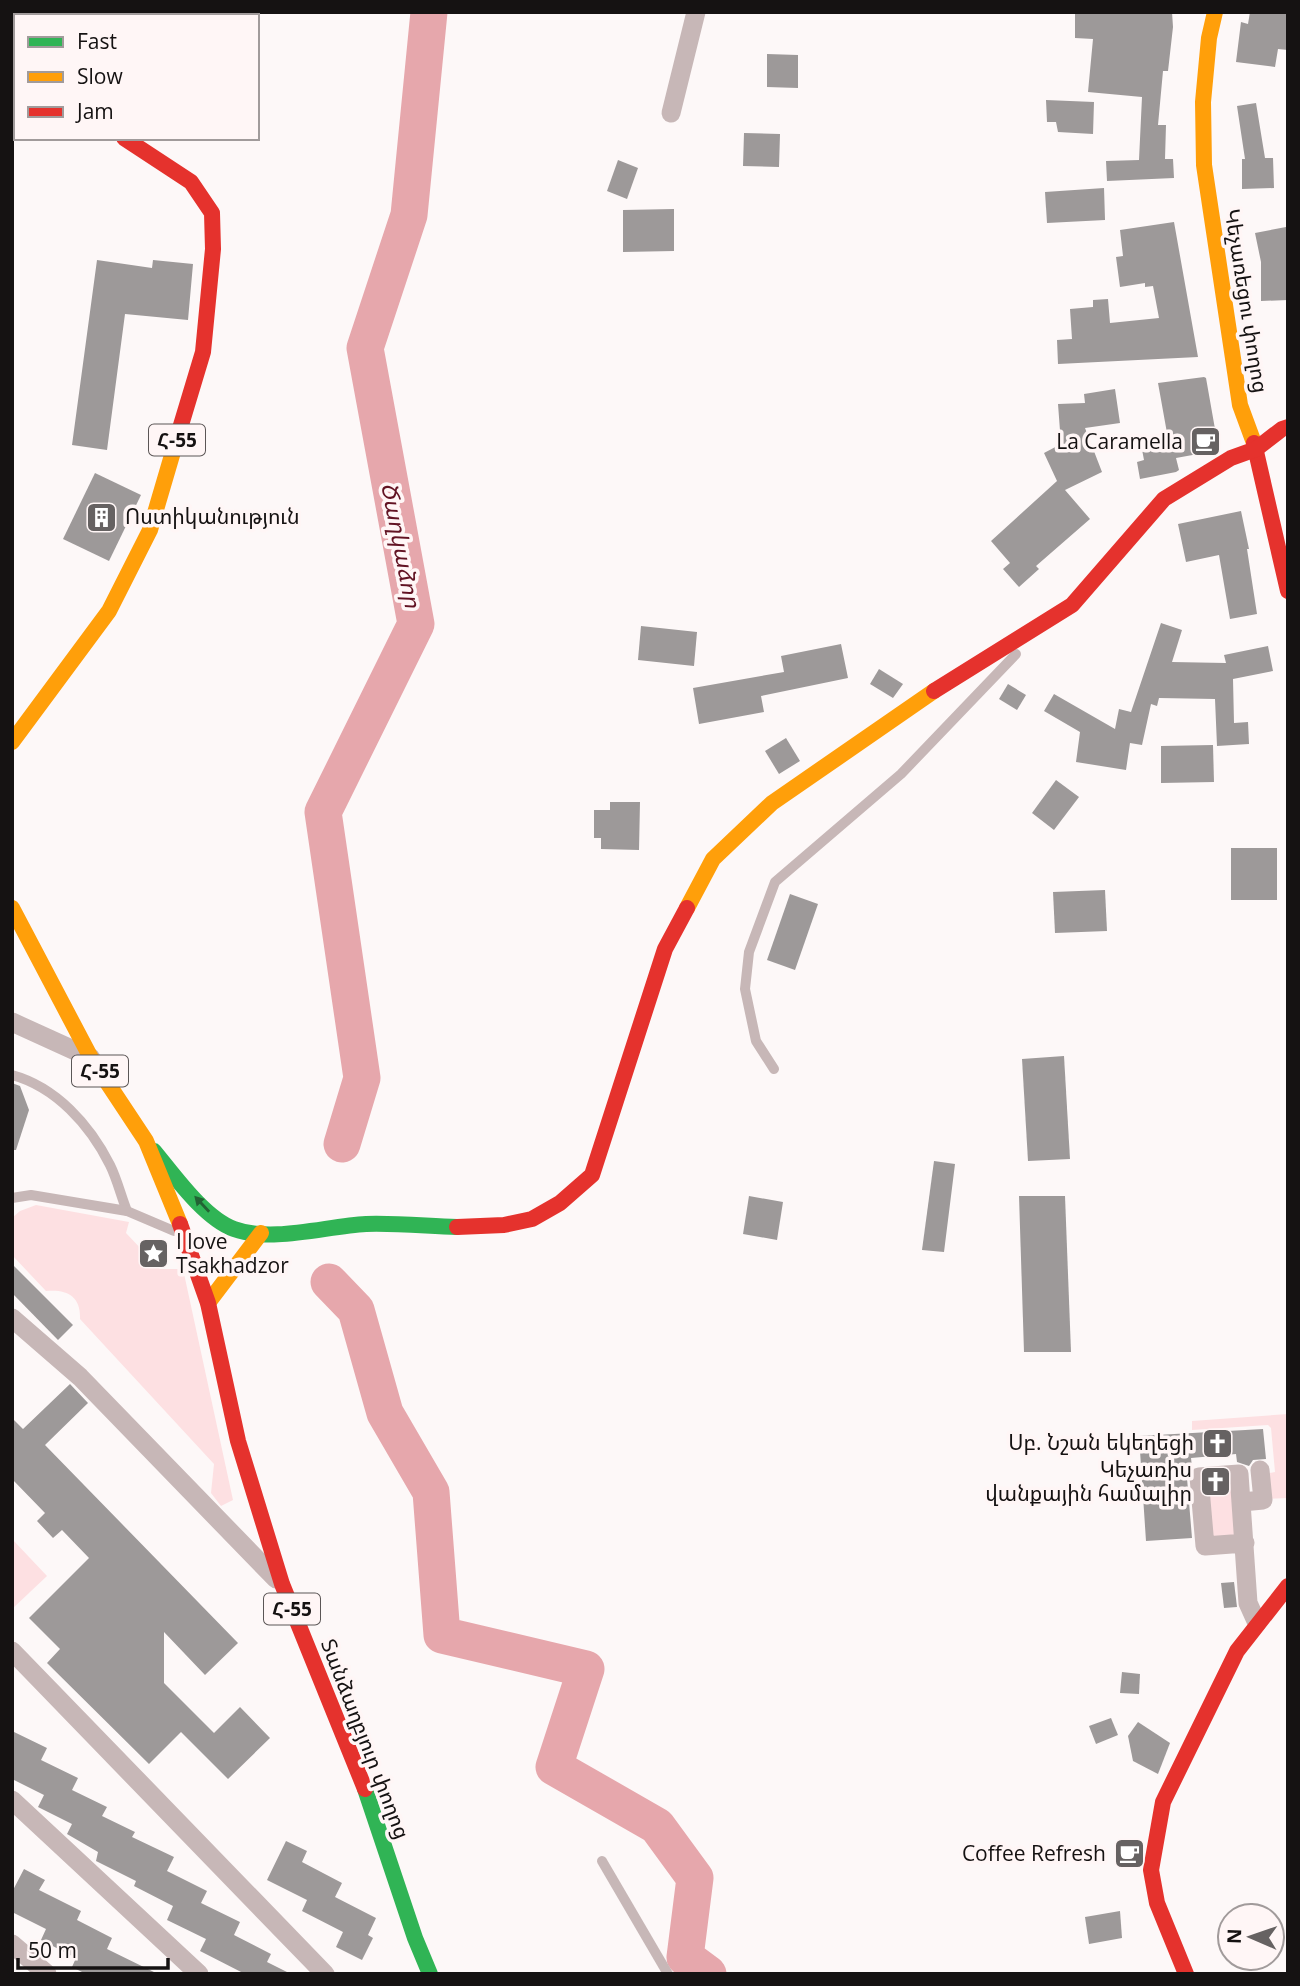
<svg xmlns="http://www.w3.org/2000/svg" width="1300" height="1986" font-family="'Open Sans','Noto Sans Armenian',sans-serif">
	<rect width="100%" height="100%" fill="#fdf8f8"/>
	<g fill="#fde0e2">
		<path d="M36,1205L129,1222L126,1233L160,1269H183L233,1500L221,1506L211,1493L214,1464L80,1319C81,1296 67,1289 46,1291L12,1255V1218L20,1211Z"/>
		<path d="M1288,1414V1498L1266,1499L1264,1474L1275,1472L1271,1428L1268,1425L1192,1430V1421Z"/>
		<path d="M1235,1478L1240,1539L1209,1541L1205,1480Z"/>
		<path d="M12,1539L47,1576L12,1609Z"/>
	</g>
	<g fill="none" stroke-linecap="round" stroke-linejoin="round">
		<g stroke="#e6a7ac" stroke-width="37">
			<path d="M342,1144L362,1078L323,812L416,624L365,348L409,215L429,12"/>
			<path d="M329,1282L356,1310L385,1413L431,1492L442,1635L586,1669L554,1767L657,1826L695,1878L685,1957L708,1974"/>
		</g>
	</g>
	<g fill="#9d9999">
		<path d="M1075,12H1172L1173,27L1168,71H1163L1158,125H1166L1165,159H1173L1174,178L1107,181L1106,161L1139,160L1142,97L1088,92L1093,39L1075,38Z"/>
		<path d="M1250,12H1288V50L1278,49L1275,67L1236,62L1241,22L1248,24Z"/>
		<path d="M767,54L798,55V88L767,87Z"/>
		<path d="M1046,100L1094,102L1093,134L1058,132L1056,122H1047Z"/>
		<path d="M1256,103L1265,158H1273L1274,188L1242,189V159H1245L1237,106Z"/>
		<path d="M744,133L780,134L779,167L743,166Z"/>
		<path d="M618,160L638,168L627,199L607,191Z"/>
		<path d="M1104,188L1105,220L1047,223L1045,192Z"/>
		<path d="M674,209V251L623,252V210Z"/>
		<path d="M1174,222L1198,357L1058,364L1057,340L1072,339L1070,309L1093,307V300L1108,299L1110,323L1159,318L1153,286L1145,287V283L1120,287L1116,257L1123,256L1120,230Z"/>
		<path d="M1286,227L1288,237V300L1261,301V262L1255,233Z"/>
		<path d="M97,260L152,268L153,260L193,264L188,320L125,314L107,450L72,445Z"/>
		<path d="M1204,377L1206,378L1218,446L1209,452L1176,458L1179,470L1176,472L1140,479L1137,462L1144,460L1140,439L1167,433L1158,383Z"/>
		<path d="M1115,389L1120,423L1085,428L1102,472L1065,490L1090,519L1036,566L1039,569L1019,587L1003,569L1010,563L991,541L1057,481L1044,453L1061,444L1058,404L1085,403L1084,394Z"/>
		<path d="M95,473L141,495L109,561L63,539Z"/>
		<path d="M1241,511L1249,549H1247L1257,614L1230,619L1219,555L1186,562L1178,524Z"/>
		<path d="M1161,623L1182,630L1172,662L1226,663L1224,655L1268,646L1273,671L1233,679L1234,723L1248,722L1249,744L1217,746L1215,699L1159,698L1157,706L1151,704L1142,745L1130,743L1126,770L1076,762L1080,732L1044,711L1054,694L1115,729L1119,709L1131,712Z"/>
		<path d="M641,626L697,632L694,666L638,660Z"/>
		<path d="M841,644L848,678L761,696L764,712L699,724L693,688L784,672L781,656Z"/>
		<path d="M879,669L903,684L893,698L870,684Z"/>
		<path d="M1008,684L1026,695L1017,710L999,699Z"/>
		<path d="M786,738L800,761L779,774L765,751Z"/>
		<path d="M1213,745L1214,782L1161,783V746Z"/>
		<path d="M1056,780L1079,797L1054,830L1032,813Z"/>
		<path d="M610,802H640L639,850L601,849V838H594V810H610Z"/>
		<rect x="1231" y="848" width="46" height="52"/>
		<path d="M1105,890L1107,931L1055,933L1053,892Z"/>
		<path d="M790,894L818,904L795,970L767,960Z"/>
		<path d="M1064,1056L1070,1159L1028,1161L1022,1059Z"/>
		<path d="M12,1083L20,1086L29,1110L16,1150H12Z"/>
		<path d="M934,1161L955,1164L944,1252L922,1250Z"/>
		<path d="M749,1196L783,1202L777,1240L743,1234Z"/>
		<path d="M1019,1196H1065L1071,1352H1024Z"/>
		<path d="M12,1264L73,1325L58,1340L12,1293Z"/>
		<path d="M70,1384L88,1403L45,1445L238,1643L205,1675L164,1632V1683L214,1733L240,1707L270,1738L228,1779L181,1732L149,1764L47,1663L60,1649L29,1618L89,1558L62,1530L53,1538L37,1521L45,1513L12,1479V1418L23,1429Z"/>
		<path d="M1263,1429L1266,1459L1253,1460L1249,1466L1237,1462L1236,1454L1191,1458L1192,1467L1187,1478L1192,1538L1146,1541L1139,1436Z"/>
		<path d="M1234,1582L1237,1607L1224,1608L1221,1583Z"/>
		<path d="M1122,1672L1140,1674L1139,1694L1120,1693Z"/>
		<path d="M1111,1718L1118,1735L1096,1744L1089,1726Z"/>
		<path d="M1138,1722L1170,1743L1158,1774L1133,1761L1128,1736Z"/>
		<path d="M12,1731L47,1748L41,1760L78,1778L72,1790L107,1807L102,1816L135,1832L132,1837L174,1857L167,1871L207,1891L201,1903L240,1922L234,1935L271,1954L267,1962L291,1974H245L200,1951L206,1939L167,1920L173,1906L134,1886L136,1881L96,1861L98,1852L67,1834L72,1824L38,1807L44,1795L12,1779Z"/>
		<path d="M286,1841L307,1851L302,1862L342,1883L335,1897L376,1918L368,1935L373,1938L362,1960L336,1947L343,1932L302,1911L307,1900L267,1880Z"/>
		<path d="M24,1869L45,1880L39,1890L81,1911L77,1920L112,1938L107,1949L158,1974H86L72,1967L76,1958L41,1940L46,1929L12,1912V1892Z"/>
		<path d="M1120,1911L1122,1938L1089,1944L1085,1917Z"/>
	</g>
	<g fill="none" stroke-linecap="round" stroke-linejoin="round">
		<g stroke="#c7b7b7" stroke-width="10">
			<path d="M774,1069L756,1041L745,989L749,952L775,882L901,774L1016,654"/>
			<path d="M12,1075C56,1087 90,1125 110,1165C117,1179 121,1196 127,1211"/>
			<path d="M12,1198L31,1195L127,1211L174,1231"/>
			<path d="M602,1861L668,1974"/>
		</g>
		<g stroke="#c7b7b7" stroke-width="19">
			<path d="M671,113L696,12"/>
			<path d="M12,1022L91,1058"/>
			<path d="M12,1318L80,1377L276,1579"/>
			<path d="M1242,1502L1263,1500L1260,1470"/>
			<path d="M1245,1543L1205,1546L1199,1477L1239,1474L1248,1603L1257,1623"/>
			<path d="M12,1651L325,1974"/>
			<path d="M12,1800L199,1974"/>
			<path d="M12,1944L47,1974"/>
		</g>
		<g stroke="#30b455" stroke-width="16">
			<path d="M12,76L16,78"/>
			<path d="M154,1151C174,1175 204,1218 234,1229C272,1243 326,1226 366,1224C396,1223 426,1226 457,1227"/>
			<path d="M365,1789L415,1938L430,1974"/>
		</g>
		<g stroke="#ff9f0a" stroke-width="16">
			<path d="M1215,12L1209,38L1203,102L1204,165L1240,405L1254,443"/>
			<path d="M12,742L109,611L150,530L175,445"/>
			<path d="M12,908L91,1058L146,1141L180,1224"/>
			<path d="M687,908L713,859L772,803L934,691"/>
			<path d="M208,1303L261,1233"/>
		</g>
		<g stroke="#e5322d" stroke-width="16">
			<path d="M124,138L191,182L212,213L213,249L203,352L175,445"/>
			<path d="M1254,443L1288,591"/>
			<path d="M934,691L1072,605L1164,499L1231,458L1256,449L1282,429L1288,427"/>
			<path d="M180,1224L208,1303L238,1441L282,1584L365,1789"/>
			<path d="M457,1227L504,1225L532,1219L560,1203L592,1175L665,949L687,908"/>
			<path d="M1186,1974L1157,1903L1151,1870L1163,1802L1237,1651L1288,1586"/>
		</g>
	</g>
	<defs><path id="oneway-solid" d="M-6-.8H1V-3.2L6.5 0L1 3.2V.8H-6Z" transform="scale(1.75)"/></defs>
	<use fill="#226334" href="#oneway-solid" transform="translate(202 1204) rotate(-133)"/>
	<defs>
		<symbol id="cafe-square" viewBox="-11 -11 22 22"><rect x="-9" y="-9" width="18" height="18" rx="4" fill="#666262" stroke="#fff6f6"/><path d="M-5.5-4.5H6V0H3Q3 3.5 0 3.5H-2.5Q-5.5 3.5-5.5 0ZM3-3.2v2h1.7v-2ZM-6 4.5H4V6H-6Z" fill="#fff"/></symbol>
		<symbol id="building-square" viewBox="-11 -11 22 22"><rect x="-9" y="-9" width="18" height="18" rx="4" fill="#666262" stroke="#fff6f6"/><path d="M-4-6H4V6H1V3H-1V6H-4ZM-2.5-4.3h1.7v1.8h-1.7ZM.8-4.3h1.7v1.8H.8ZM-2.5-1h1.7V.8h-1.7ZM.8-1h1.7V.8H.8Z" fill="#fff"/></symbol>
		<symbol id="sight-square" viewBox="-11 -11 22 22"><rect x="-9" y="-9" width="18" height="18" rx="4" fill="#666262" stroke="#fff6f6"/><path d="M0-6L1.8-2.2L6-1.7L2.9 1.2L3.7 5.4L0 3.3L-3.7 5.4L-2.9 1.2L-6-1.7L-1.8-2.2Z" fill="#fff"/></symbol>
		<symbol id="church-square" viewBox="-11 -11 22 22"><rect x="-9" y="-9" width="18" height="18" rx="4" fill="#666262" stroke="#fff6f6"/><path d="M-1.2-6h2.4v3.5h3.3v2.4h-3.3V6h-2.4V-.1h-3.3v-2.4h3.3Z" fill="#fff"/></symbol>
	</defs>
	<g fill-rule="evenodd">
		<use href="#cafe-square" x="1188" y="424" width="35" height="35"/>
		<use href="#building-square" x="84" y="500" width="35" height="35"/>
		<use href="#sight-square" x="136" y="1236" width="35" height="35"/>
		<use href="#church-square" x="1200" y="1426" width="35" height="35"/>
		<use href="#church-square" x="1198" y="1464" width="35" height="35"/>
		<use href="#cafe-square" x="1112" y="1836" width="35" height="35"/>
	</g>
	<g text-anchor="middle" stroke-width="7" stroke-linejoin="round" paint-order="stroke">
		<g fill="#fff6f6" stroke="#5b5656" stroke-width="2">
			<rect x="149" y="424.5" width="56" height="31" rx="5"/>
			<rect x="72" y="1055.5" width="56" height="31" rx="5"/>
			<rect x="264" y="1593.5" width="56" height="31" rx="5"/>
		</g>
		<g font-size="19" font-weight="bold" fill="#151212">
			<text x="177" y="447">Հ-55</text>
			<text x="100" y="1078">Հ-55</text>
			<text x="292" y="1616">Հ-55</text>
		</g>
		<g font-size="21" fill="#151212" stroke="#fff6f6">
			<text transform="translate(1246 301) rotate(81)" y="7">Կեչառեցու փողոց</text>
			<text transform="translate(365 1739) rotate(69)" y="7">Տանձաղբյուր փողոց</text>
		</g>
		<g font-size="21" fill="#151212" stroke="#fff6f6" text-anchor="end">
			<text x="1183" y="449">La Caramella</text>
			<text x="125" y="524" text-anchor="start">Ոստիկանություն</text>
			<text x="176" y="1249" text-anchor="start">I love<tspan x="176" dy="24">Tsakhadzor</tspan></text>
			<text x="1194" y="1450">Սբ. Նշան եկեղեցի</text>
			<text x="1192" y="1477">Կեչառիս<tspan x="1192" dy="24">վանքային համալիր</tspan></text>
			<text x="1106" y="1861">Coffee Refresh</text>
		</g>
		<g font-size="23" font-style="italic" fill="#621323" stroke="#fff6f6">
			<text transform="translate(401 545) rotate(79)" y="8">Ծաղկաձոր</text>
		</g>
	</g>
	<rect width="1300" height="1986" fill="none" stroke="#151212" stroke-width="28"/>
	<rect x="14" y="14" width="245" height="126" fill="#fff6f6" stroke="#a19b9b" stroke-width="2"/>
	<rect x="28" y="37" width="35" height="10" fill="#30b455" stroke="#a19b9b" stroke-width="2"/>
	<text x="77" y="49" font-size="21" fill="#151212">Fast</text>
	<rect x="28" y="72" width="35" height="10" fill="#ff9f0a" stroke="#a19b9b" stroke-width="2"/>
	<text x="77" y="84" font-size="21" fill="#151212">Slow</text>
	<rect x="28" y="107" width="35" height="10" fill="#e5322d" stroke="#a19b9b" stroke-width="2"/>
	<text x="77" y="119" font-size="21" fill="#151212">Jam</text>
	<g transform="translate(1251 1937) rotate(272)"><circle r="33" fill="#fff6f6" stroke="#a19b9b" stroke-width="2"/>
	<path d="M0-5L12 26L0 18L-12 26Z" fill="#666262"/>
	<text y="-10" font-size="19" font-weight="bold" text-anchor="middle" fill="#151212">N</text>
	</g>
	<path d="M18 1958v10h150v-10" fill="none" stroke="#151212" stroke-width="3.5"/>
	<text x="28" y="1958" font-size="21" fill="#151212" stroke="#fff6f6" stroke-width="5" paint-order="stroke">50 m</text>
</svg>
